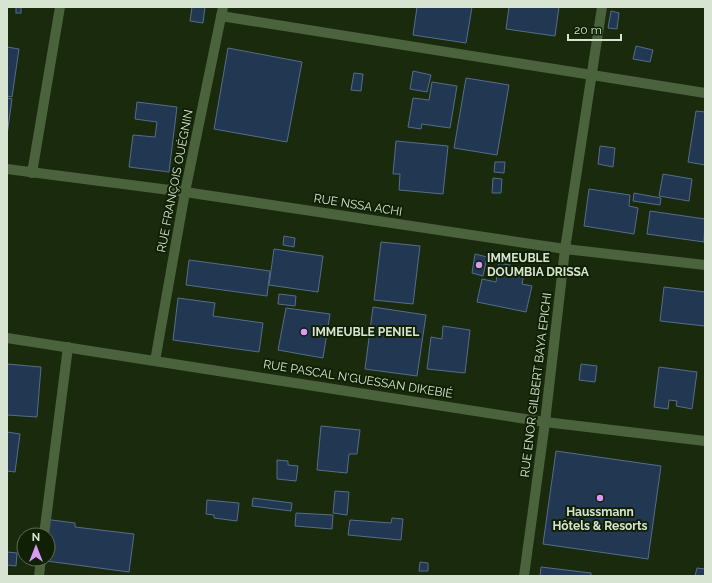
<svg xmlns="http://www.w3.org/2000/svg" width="712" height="583" font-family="Raleway,sans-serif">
	<rect width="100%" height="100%" fill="#192a0d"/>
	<g fill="#223752" stroke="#556d8b">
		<rect x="16" y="7" width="5" height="6"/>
		<path d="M192,7H205L203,23L190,21Z"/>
		<path d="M417,7H472L466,43L413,35Z"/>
		<path d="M509,7H559L555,36L506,29Z"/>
		<path d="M611,11L619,13L617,29L608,28Z"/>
		<path d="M636,46L653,50L650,62L633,59Z"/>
		<path d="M7,47L19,49L12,97L7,96Z"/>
		<path d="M228,48L302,62L287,142L214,129Z"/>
		<path d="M413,71L431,75L427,92L410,89Z"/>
		<path d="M354,73L363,74L361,91L351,90Z"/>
		<path d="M466,78L509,85L497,155L454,148Z"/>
		<path d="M432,82L457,86L450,128L422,124L421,129L408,127L413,98L429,100Z"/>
		<path d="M7,98L12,99L7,135Z"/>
		<path d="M137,102L177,107L169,172L129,167L133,135L155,137L157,122L135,119Z"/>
		<path d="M696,111L705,112V165L688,162Z"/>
		<path d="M396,141L448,146L443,194L399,190L400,174H393Z"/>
		<path d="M600,146L615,148L613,167L598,164Z"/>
		<path d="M495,162H505L504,173L494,172Z"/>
		<path d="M663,174L692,179L689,201L659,196Z"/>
		<path d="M493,178L502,179L501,193H492Z"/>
		<path d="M589,189L630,195L629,206L638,208L634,234L584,226Z"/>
		<path d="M634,193L661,198L660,205L633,201Z"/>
		<path d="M650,211L705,219L704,242L647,234Z"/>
		<path d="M284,236L295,238L294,247L283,245Z"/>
		<path d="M381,242L420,246L413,304L374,300Z"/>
		<path d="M274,249L323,256L318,292L269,285Z"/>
		<path d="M475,254L487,257L483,276L472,273Z"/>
		<path d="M189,260L270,271L267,296L186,285Z"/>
		<path d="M499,263L525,268L522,284L532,286L526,312L477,302L482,279L496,282Z"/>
		<path d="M664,287L705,292V326L660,321Z"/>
		<path d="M279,294L296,296L295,306L278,304Z"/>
		<path d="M178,298L215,303L213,316L263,323L259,352L173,340Z"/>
		<path d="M373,307L426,315L417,376L365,369Z"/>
		<path d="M286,308L330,314L323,358L278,350Z"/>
		<path d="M443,326L470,330L465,373L427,369L431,337L442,339Z"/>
		<path d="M7,364L41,367L37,417L7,415Z"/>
		<path d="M581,364L597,366L595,382L579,380Z"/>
		<path d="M659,367L697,372L692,409L676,406L677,401L669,400L668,409L654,407Z"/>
		<path d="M321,426L360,430L357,454H349L347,473L317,470Z"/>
		<path d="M7,432L20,434L15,472L7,471Z"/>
		<path d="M556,451L661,466L648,559L543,544Z"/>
		<path d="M277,460L288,461V465L298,466L296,481L277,479Z"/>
		<path d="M335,491L349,492L347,515L333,513Z"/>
		<path d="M253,498L292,503L291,511L252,506Z"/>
		<path d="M207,500L239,503L237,521L214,518V515L206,514Z"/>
		<path d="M296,513L333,515L332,529L295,526Z"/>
		<path d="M392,518L403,519L401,540L348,535L350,520L391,523Z"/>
		<path d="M44,519L75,523V527L134,534L129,572L39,560L48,559V535Z"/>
		<path d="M7,552L17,553L16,566L7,565Z"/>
		<path d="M420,562L428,563V571H419Z"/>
		<path d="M541,567L591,573V576H540Z"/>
		<path d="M697,568L705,569V576H695Z"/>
	</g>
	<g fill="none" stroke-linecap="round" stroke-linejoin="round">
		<g stroke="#4b633d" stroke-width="10">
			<path d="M221,16L705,93"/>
			<path d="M7,169L185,192L565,249L705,265"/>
			<path d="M32,173L60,7"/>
			<path d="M7,338L545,422L705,441"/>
			<path d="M155,361L185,192L223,7"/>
			<path d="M44,535L68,347"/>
			<path d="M39,576L41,559"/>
			<path d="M524,576L545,422L565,249L602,7"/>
		</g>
	</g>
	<g fill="#d99af7" stroke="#102004" stroke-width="1.5">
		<circle cx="479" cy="265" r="4"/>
		<circle cx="304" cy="332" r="4"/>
		<circle cx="600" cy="498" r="4"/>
	</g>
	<g text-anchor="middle" stroke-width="4" stroke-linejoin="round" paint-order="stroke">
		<g font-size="12" fill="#d8e4d2" stroke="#102004">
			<text transform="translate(175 181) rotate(-79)" y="4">RUE FRANÇOIS OUÉGNIN</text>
			<text transform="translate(358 205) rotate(9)" y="4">RUE NSSA ACHI</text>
			<text transform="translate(358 379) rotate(9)" y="4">RUE PASCAL N'GUESSAN DIKEBIÉ</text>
			<text transform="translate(536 385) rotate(-83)" y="4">RUE ENOR GILBERT BAYA EPICHI</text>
		</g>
		<g font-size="12" font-weight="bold" fill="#d8e4d2" stroke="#102004" text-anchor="start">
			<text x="487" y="262">IMMEUBLE<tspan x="487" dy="14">DOUMBIA DRISSA</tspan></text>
			<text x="312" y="336">IMMEUBLE PENIEL</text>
			<text x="600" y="516" text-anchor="middle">Haussmann<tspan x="600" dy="14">Hôtels &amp; Resorts</tspan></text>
		</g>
	</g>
	<rect width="712" height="583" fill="none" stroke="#d8e4d2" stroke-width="16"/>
	<g transform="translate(36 547)"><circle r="19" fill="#102004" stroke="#606e56"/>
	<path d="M0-3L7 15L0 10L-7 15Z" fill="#d99af7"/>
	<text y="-6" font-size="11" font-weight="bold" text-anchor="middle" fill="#d8e4d2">N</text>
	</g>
	<path d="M568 34v6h53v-6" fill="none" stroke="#d8e4d2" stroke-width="2"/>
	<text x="574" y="34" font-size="12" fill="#d8e4d2" stroke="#102004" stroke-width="3" paint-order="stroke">20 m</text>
</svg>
